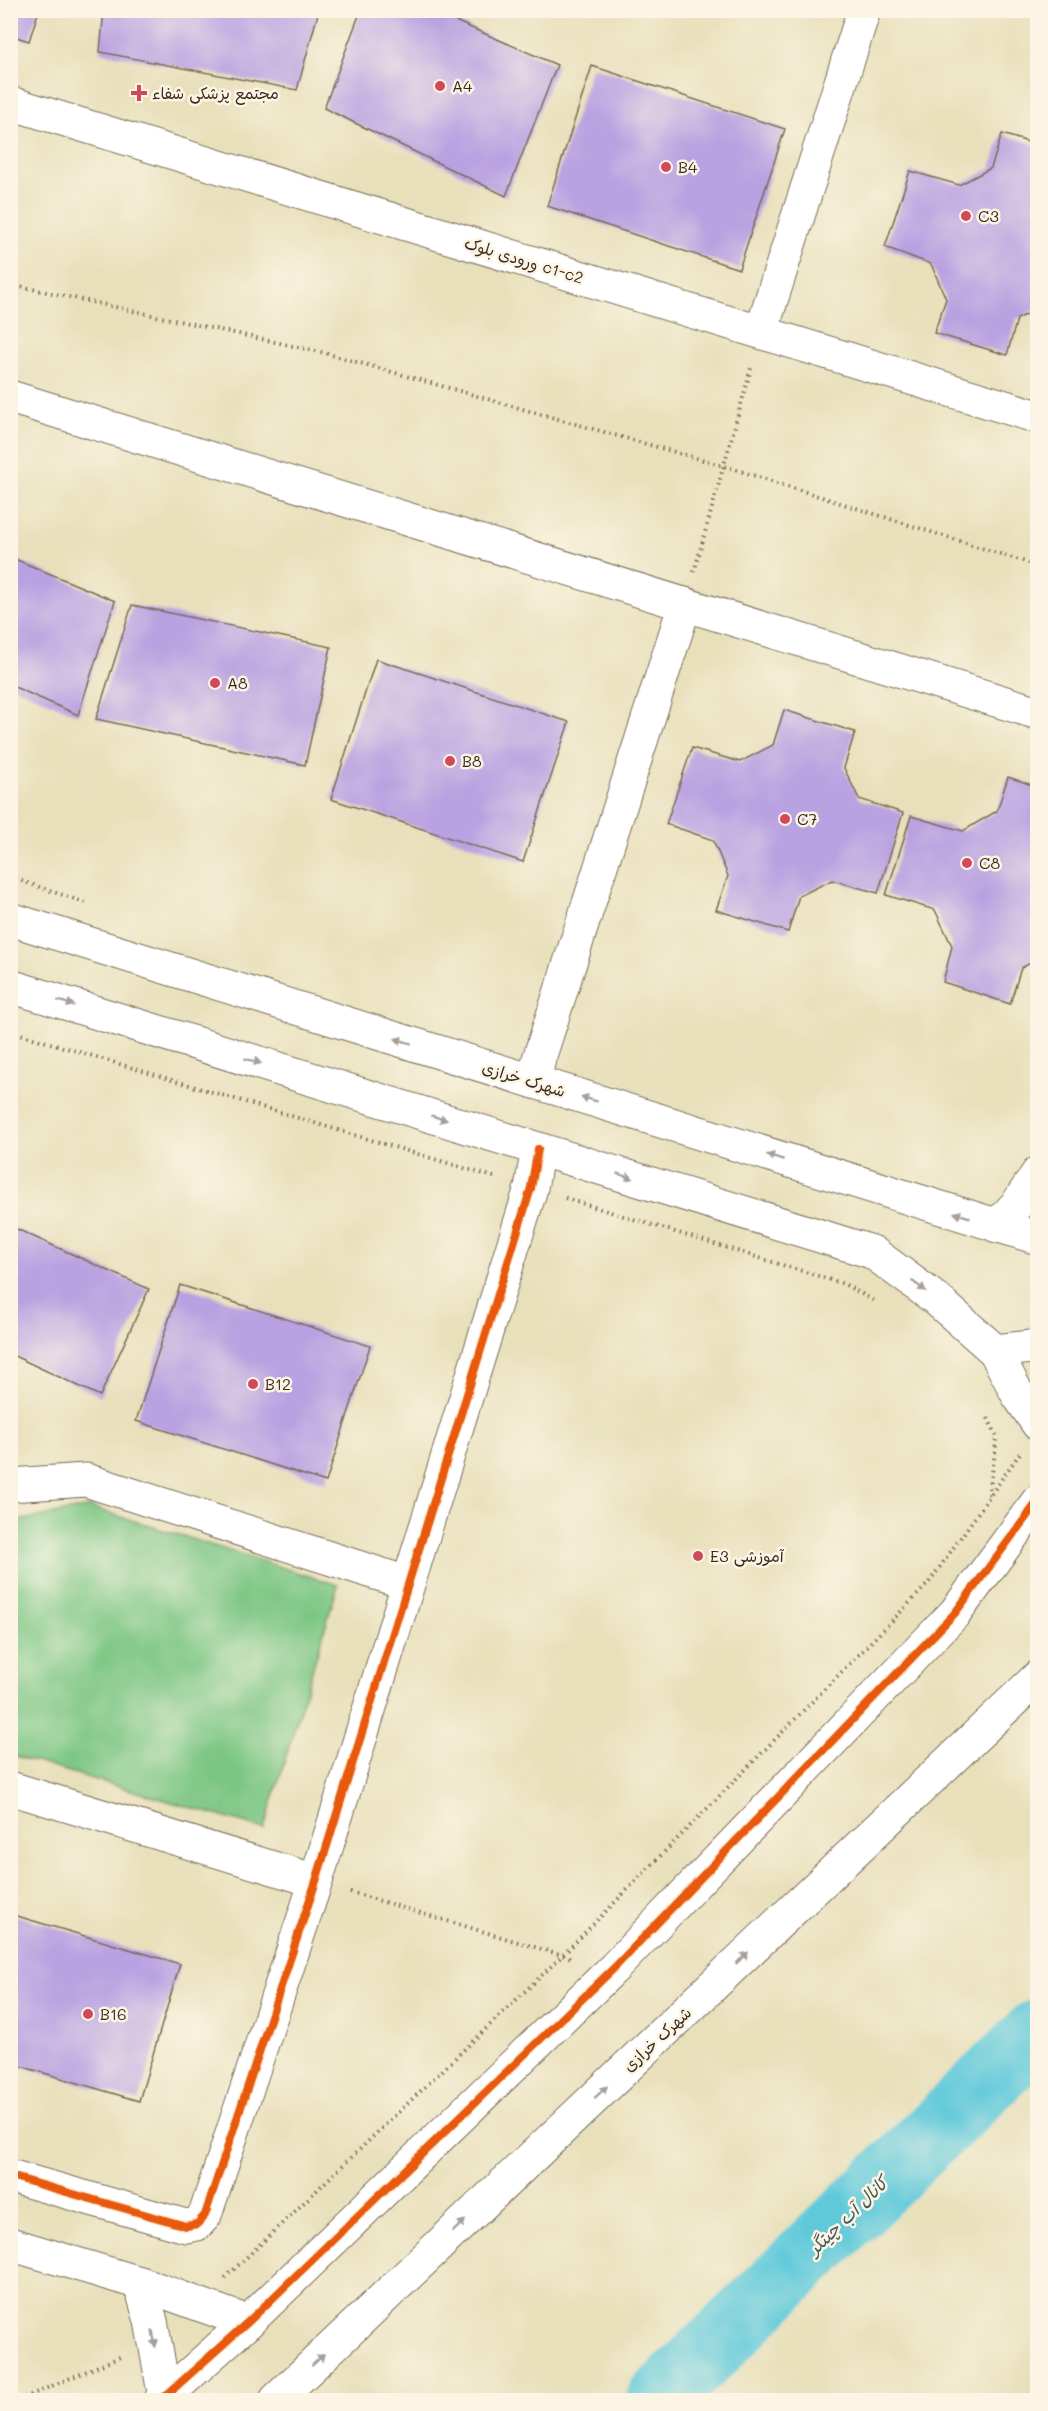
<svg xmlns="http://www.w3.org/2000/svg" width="1048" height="2411" font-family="Mali,'Playpen Sans Arabic',sans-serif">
	<rect width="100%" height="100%" fill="#fcf5e5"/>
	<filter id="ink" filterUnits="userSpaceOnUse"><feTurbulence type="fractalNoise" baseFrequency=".0167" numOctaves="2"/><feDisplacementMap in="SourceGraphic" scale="12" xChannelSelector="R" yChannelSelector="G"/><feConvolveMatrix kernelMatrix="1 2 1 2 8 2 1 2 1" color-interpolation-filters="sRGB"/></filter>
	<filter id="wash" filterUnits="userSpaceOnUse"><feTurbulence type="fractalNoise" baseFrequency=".008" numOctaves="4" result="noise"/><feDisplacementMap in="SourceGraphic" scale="24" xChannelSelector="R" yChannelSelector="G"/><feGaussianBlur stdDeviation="1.35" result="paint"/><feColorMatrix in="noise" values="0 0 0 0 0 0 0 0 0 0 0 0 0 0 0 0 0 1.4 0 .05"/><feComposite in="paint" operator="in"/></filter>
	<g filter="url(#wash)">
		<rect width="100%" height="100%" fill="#e8e0bb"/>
		<path fill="#7cc684" stroke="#5c7851" stroke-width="1.5" d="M90,1507L338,1585L264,1829L11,1755V1518L17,1521Z"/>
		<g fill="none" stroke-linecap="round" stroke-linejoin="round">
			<path stroke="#5fc9da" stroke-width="66" d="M659,2400L1038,2032"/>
		</g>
		<g id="blocks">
			<g fill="#b9a2e1">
				<path d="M10,10H39L29,41L10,35Z"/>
				<path d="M104,10H319L297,90L100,52Z"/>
				<path d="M361,10H430L557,65L506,196L324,108Z"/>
				<path d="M592,66L785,129L739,269L547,206Z"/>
				<path d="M1002,134L1038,145V309L1017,319L1007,355L934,333L946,299L931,264L885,247L910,171L959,185L991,168Z"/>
				<path d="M10,557L115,601L78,715L10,685Z"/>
				<path d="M132,605L331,647L305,765L96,719Z"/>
				<path d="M376,659L569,722L523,862L331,799Z"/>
				<path d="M784,710L855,732L844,768L859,799L903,813L878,893L832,880L799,896L788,932L716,910L728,876L713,840L666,824L692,748L740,762L773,745Z"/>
				<path d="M1008,777L1038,787V959L1021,968L1010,1004L943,982L952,946L935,910L886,895L911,816L963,831L997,811Z"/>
				<path d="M10,1226L149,1289L100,1396L10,1354Z"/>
				<path d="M180,1285L370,1346L326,1482L136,1421Z"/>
				<path d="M10,1914L180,1964L139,2101L10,2063Z"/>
			</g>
		</g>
	</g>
	<g filter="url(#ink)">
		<use href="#blocks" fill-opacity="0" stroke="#786a55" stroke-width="1.5"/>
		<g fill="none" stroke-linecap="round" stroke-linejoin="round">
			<defs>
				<g id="minor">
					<path d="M10,103L1038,417"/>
					<path d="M761,332L864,10"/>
					<path d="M10,397L1038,713"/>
					<path d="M10,919L1038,1238"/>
					<path d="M10,986L872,1252L936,1299L995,1351L1018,1395L1038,1424"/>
					<path d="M534,1082L539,1059L685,604"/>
					<path d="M997,1226L1018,1203L1038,1173"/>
					<path d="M995,1351L1031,1347L1038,1344"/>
					<path d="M10,1485L86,1480L407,1583"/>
					<path d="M10,1788L316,1881"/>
					<path d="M10,2176L186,2226L197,2224L205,2215L316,1881L531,1188L538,1149"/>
					<path d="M10,2244L140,2283L248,2322"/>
					<path d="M140,2283L151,2321L165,2398"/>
					<path d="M161,2400L248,2322L614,1968L955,1613L1038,1501"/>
					<path d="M276,2400L1038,1677"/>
				</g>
			</defs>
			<use href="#minor" stroke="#786a55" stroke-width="35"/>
			<g stroke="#786a55" stroke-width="4" stroke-dasharray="1.5 4.5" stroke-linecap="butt">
				<path d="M10,284L325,353L724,466L1038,566"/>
				<path d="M694,572L752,365"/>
				<path d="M10,877L86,903"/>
				<path d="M10,1031L497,1178"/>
				<path d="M565,1198L844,1284L876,1302"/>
				<path d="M988,1418L997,1437L989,1495"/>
				<path d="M350,1892L572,1958"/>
				<path d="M225,2278L562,1956L928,1584L1020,1453"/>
				<path d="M19,2400L122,2356"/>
			</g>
			<use href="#minor" stroke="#fff" stroke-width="33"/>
			<defs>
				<g id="cycleway">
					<path d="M10,2176L186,2226L197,2224L205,2215L316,1881L531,1188L538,1149"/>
					<path d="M161,2400L248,2322L614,1968L955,1613L1038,1501"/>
				</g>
			</defs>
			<use href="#cycleway" stroke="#fcf5e5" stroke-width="11"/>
			<use href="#cycleway" stroke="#e8590c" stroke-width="8"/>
		</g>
		<defs><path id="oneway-solid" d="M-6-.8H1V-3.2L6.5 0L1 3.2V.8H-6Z" transform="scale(1.5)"/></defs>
		<g fill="#a79f9a">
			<use href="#oneway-solid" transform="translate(66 1003) rotate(17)"/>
			<use href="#oneway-solid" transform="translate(403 1041) rotate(-163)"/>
			<use href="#oneway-solid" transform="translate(253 1061) rotate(17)"/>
			<use href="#oneway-solid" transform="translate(589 1099) rotate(-163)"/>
			<use href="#oneway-solid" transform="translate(439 1118) rotate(17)"/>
			<use href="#oneway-solid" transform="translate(775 1157) rotate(-163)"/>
			<use href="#oneway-solid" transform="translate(625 1176) rotate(17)"/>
			<use href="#oneway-solid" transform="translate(962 1215) rotate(-163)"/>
			<use href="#oneway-solid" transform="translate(919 1286) rotate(36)"/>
			<use href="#oneway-solid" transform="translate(742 1958) rotate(-43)"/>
			<use href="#oneway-solid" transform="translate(601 2092) rotate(-43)"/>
			<use href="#oneway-solid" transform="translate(459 2226) rotate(-43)"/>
			<use href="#oneway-solid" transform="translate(154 2339) rotate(80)"/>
			<use href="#oneway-solid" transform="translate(318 2360) rotate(-43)"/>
		</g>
	</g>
	<g fill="#d1495b" stroke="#fcf5e5" stroke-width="2">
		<circle cx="440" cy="86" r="6"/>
		<path d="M136 84h6v6h6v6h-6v6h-6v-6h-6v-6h6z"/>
		<circle cx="666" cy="167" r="6"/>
		<circle cx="966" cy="216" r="6"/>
		<circle cx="215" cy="683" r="6"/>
		<circle cx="450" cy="761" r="6"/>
		<circle cx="785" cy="819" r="6"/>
		<circle cx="967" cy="863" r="6"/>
		<circle cx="253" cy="1384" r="6"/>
		<circle cx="698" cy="1556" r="6"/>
		<circle cx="88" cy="2014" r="6"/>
	</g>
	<g text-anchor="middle" stroke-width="5" stroke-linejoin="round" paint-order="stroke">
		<g font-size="16" fill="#3b2a1e" stroke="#fcf5e5" text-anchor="start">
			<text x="452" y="92">A4</text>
			<text x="152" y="99">مجتمع پزشکی شفاء</text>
			<text x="678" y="173">B4</text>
			<text x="978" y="222">C3</text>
			<text x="227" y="689">A8</text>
			<text x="462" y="767">B8</text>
			<text x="797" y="825">C7</text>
			<text x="979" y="869">C8</text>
			<text x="265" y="1390">B12</text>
			<text x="710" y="1562">E3 آموزشی</text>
			<text x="100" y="2020">B16</text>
		</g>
		<g font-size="16" fill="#3b2a1e" stroke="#fcf5e5">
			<text transform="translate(524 260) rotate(17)" y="6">ورودی بلوک c1-c2</text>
			<text transform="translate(524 1079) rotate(17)" y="6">شهرک خرازی</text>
			<text transform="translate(657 2039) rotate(-43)" y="6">شهرک خرازی</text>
		</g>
		<g font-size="18" font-style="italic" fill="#465a56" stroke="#fcf5e5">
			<text transform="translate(848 2216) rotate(-44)" y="6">کانال آب چیتگر</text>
		</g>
	</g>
	<rect width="1048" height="2411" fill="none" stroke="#fcf5e5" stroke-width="36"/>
</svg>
